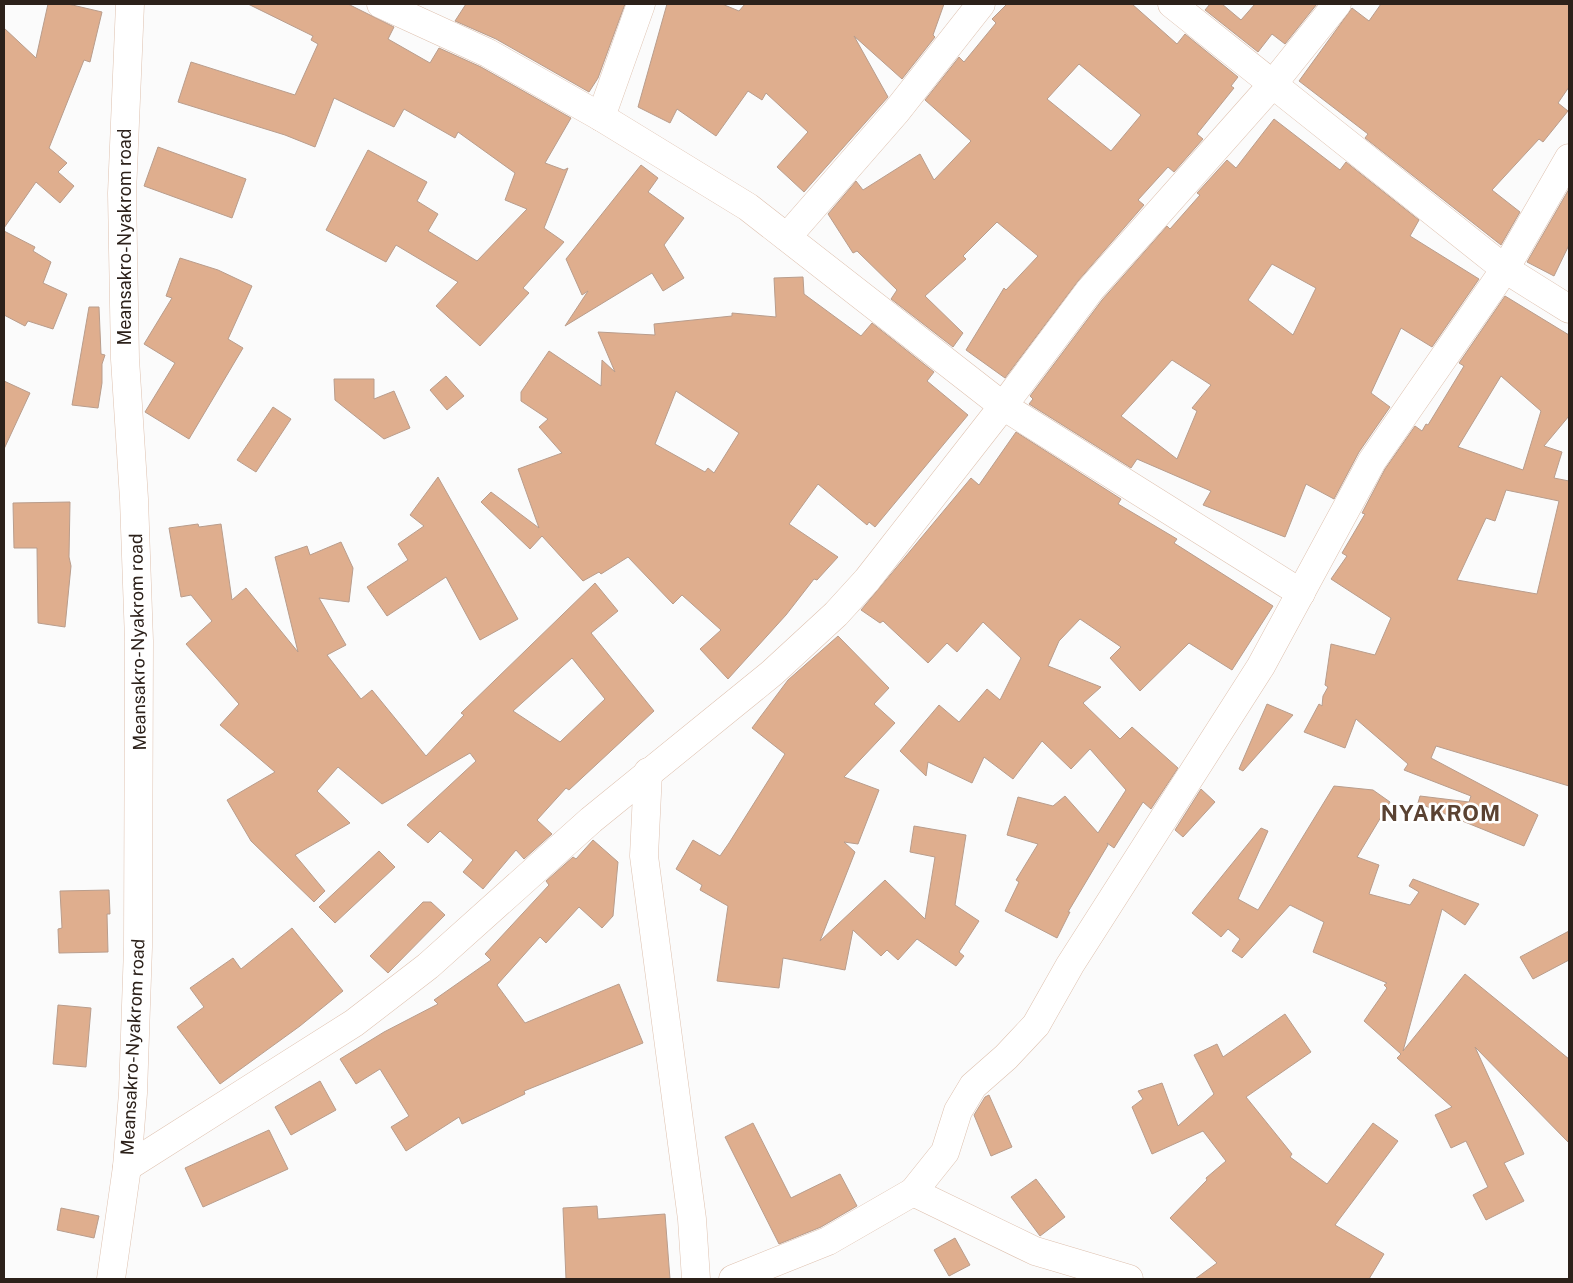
<svg xmlns="http://www.w3.org/2000/svg" width="1573" height="1283" font-family="'Public Sans',sans-serif">
	<rect width="100%" height="100%" fill="#fbfbfb"/>
	<g fill="#dfae8e" stroke="#b99d8c" fill-rule="evenodd">
		<path d="M48,4H68L102,12L90,62L84,60L49,148L67,163L58,172L74,186L60,203L36,182L4,228V28L36,58Z"/>
		<path d="M248,4H348L394,27L388,39L430,63L439,48L481,67L571,118L545,163L564,170L568,168L544,228L564,242L523,288L529,293L480,346L436,306L458,282L396,245L386,262L326,230L368,150L427,182L417,201L438,214L428,231L477,261L527,209L505,200L515,173L458,132L455,138L404,109L394,127L334,98L315,147L285,135L178,102L191,62L295,95L318,44L311,40L313,36Z"/>
		<path d="M466,4H625L598,78L589,92L496,39L455,21Z"/>
		<path d="M667,4H722L739,11L745,4H944L933,35L935,37L902,79L854,36L888,97L804,192L777,167L808,132L766,93L762,100L748,91L716,136L677,109L670,123L638,107Z"/>
		<path d="M1007,4H1132L1177,44L1185,34L1238,77L1231,86L1234,88L1197,134L1203,139L1174,172L1168,167L1138,200L1144,205L1078,281L1005,378L966,350L1004,288L1006,290L1038,256L997,222L963,256L966,259L925,296L963,333L953,347L891,299L897,290L857,251L853,253L828,214L856,181L863,190L920,154L934,180L971,141L925,100L959,57L964,62L996,23L992,19ZM1079,64L1141,115L1111,151L1047,99Z"/>
		<path d="M1210,4H1222L1241,20L1255,4H1317L1285,44L1272,34L1258,52L1205,10Z"/>
		<path d="M1381,4H1569V87L1558,103L1568,111L1543,142L1539,139L1492,190L1520,212L1501,245L1365,138L1368,134L1299,81L1352,8L1369,21Z"/>
		<path d="M1274,119L1340,170L1346,162L1419,220L1410,236L1479,279L1432,347L1401,328L1371,393L1390,407L1359,452L1334,499L1306,484L1285,537L1203,505L1211,491L1137,459L1131,468L1029,404L1033,399L1030,396L1102,300L1167,226L1170,229L1200,195L1197,193L1227,160L1236,168ZM1272,264L1316,288L1293,335L1248,300ZM1172,360L1211,385L1192,408L1197,411L1177,459L1121,416Z"/>
		<path d="M158,147L246,179L232,218L144,186Z"/>
		<path d="M641,165L658,178L648,192L684,218L664,245L684,278L663,291L652,273L565,326L588,291L582,295L566,259Z"/>
		<path d="M1569,189V245L1554,276L1527,262Z"/>
		<path d="M4,231L35,247L33,251L51,262L43,283L67,294L53,329L28,321L25,326L4,315Z"/>
		<path d="M180,258L218,270L252,286L228,339L243,348L189,439L145,412L175,363L144,344L172,298L166,296Z"/>
		<path d="M803,277L804,294L861,336L872,323L934,372L927,381L968,415L875,527L869,522L867,525L818,484L789,524L838,557L817,580L814,579L786,615L728,679L700,649L721,630L682,595L673,604L628,557L601,574L599,572L583,581L542,536L530,549L481,502L491,492L539,528L518,469L562,453L539,427L548,419L521,401V392L549,351L601,386L602,360L615,372L598,332L655,335L654,324L732,316V313L776,317L774,278ZM676,391L739,433L714,473L708,468L705,472L655,444Z"/>
		<path d="M1505,296L1569,335V416L1544,446L1562,452L1554,478L1569,481V786L1436,746L1431,758L1538,815L1524,846L1418,803L1420,796L1469,802L1471,796L1404,770L1408,764L1356,719L1345,748L1304,732L1319,704L1322,706L1323,696L1328,687L1325,685L1331,644L1375,655L1391,618L1331,579L1347,556L1342,553L1365,514L1362,513L1385,469L1415,426L1422,431L1426,424L1428,425L1464,366L1459,363ZM1501,376L1541,411L1523,470L1458,447ZM1506,490L1559,501L1537,594L1457,580L1486,518L1495,521Z"/>
		<path d="M89,307H99L101,354L105,355L102,364V383L98,408L72,405Z"/>
		<path d="M446,376L464,396L447,410L430,390Z"/>
		<path d="M334,379H374V399L394,391L410,428L384,439L335,400Z"/>
		<path d="M4,381L30,393L4,449Z"/>
		<path d="M273,407L291,419L256,472L237,460Z"/>
		<path d="M1016,432L1121,499L1118,504L1177,539L1174,543L1273,606L1232,670L1189,643L1140,691L1110,658L1121,647L1080,619L1059,641L1048,666L1101,687L1083,703L1120,739L1132,727L1178,768L1151,809L1143,802L1114,848L1107,843L1108,845L1068,912H1070L1057,938L1005,911L1019,882L1016,880L1038,844L1007,835L1018,797L1053,806L1065,796L1098,833L1126,790L1090,749L1071,769L1042,741L1013,779L984,757L972,783L928,762L926,776L900,751L939,705L959,722L987,689L1000,700L1021,658L983,622L957,652L947,643L928,663L883,621L880,623L861,610L971,478L979,485Z"/>
		<path d="M438,477L518,619L480,640L446,577L387,616L367,587L408,560L398,544L424,526L410,515Z"/>
		<path d="M70,502L69,557L71,566L65,627L38,623L37,548H14L13,503Z"/>
		<path d="M198,524L199,527L221,524L232,600L246,588L298,652L275,557L307,546L310,555L341,542L353,568L349,602L319,598L346,645L327,655L361,699L372,690L426,756L464,715L461,713L595,583L618,611L591,633L654,711L569,790L566,788L537,820L552,834L524,859L516,850L483,889L463,872L473,860L440,831L428,843L407,825L476,761L470,753L382,804L338,767L317,791L350,823L295,855L325,891L314,902L251,841L227,800L275,772L220,725L239,704L186,644L212,621L191,595L181,597L169,528ZM572,658L605,699L560,742L513,711Z"/>
		<path d="M838,636L889,688L874,704L895,723L844,777L879,790L858,844L844,842L855,852L820,941L885,880L925,919L935,857L910,852L914,826L966,835L955,905L979,921L959,952L964,956L956,966L917,939L898,960L887,950L881,956L853,930L845,970L783,958L779,988L717,981L728,906L700,890L702,885L676,869L693,840L720,856L729,843L785,754L752,728L788,680Z"/>
		<path d="M1267,704L1293,715L1243,771L1239,769Z"/>
		<path d="M1334,786L1373,790L1390,802L1357,857L1379,865L1369,894L1410,905L1419,892L1409,886L1413,879L1479,904L1465,925L1442,909L1403,1051L1465,974L1569,1059V1143L1475,1047L1524,1154L1504,1163L1524,1201L1486,1220L1473,1195L1488,1187L1466,1141L1451,1148L1435,1115L1452,1107L1397,1058L1401,1054L1364,1021L1387,988L1384,985L1387,983L1313,952L1324,922L1290,905L1242,958L1232,951L1240,939L1228,929L1221,937L1192,913L1261,828L1268,831L1238,899L1258,910Z"/>
		<path d="M1201,789L1215,802L1183,837L1175,830Z"/>
		<path d="M593,840L618,862L613,916L602,928L579,907L546,943L540,937L497,985L525,1023L619,984L643,1043L524,1091L525,1094L462,1124L459,1117L406,1151L391,1127L409,1116L380,1069L356,1084L340,1059L384,1032L438,1004L434,1000L491,960L485,954L549,885L546,881L573,857L576,859Z"/>
		<path d="M379,851L395,867L335,923L319,907Z"/>
		<path d="M109,890L110,914H107L108,952L59,953L58,929L62,928L60,891Z"/>
		<path d="M423,902H431L445,915L388,973L370,956Z"/>
		<path d="M292,928L343,991L300,1026L220,1084L177,1027L204,1007L190,988L233,958L241,969Z"/>
		<path d="M1569,931V960L1533,979L1520,957Z"/>
		<path d="M58,1005L91,1008L86,1067L53,1064Z"/>
		<path d="M1285,1014L1311,1052L1246,1097L1292,1154L1290,1157L1327,1184L1373,1123L1398,1141L1335,1225L1384,1254L1369,1279H1195L1217,1263L1170,1218L1207,1180L1206,1178L1226,1161L1203,1131L1152,1154L1132,1107L1143,1099L1138,1091L1162,1083L1178,1126L1214,1094L1194,1055L1217,1044L1223,1057Z"/>
		<path d="M320,1081L336,1110L291,1135L275,1107Z"/>
		<path d="M989,1095L1012,1147L991,1156L974,1115L985,1097Z"/>
		<path d="M753,1123L791,1198L840,1174L857,1206L821,1227L779,1244L725,1137Z"/>
		<path d="M269,1130L288,1169L203,1207L185,1168Z"/>
		<path d="M1036,1179L1065,1217L1040,1236L1011,1197Z"/>
		<path d="M597,1206L598,1219L665,1214L670,1279H566L563,1208Z"/>
		<path d="M61,1208L99,1216L94,1238L57,1230Z"/>
		<path d="M955,1238L970,1265L949,1276L934,1250Z"/>
	</g>
	<g fill="none" stroke-linecap="round" stroke-linejoin="round">
		<defs>
			<g id="street">
				<path d="M381,4L488,53L601,117L748,207L1003,406L1301,593"/>
				<path d="M1272,85L1337,4"/>
				<path d="M601,117L641,4"/>
				<path d="M787,237L896,112L981,4"/>
				<path d="M648,772L644,856L692,1219L696,1279"/>
				<path d="M913,1192L1035,1251L1129,1279"/>
				<path d="M733,1279L828,1241L913,1192L945,1152L958,1111L973,1086L1006,1057L1036,1025L1070,965L1261,666L1372,461L1505,269L1569,158"/>
			</g>
			<g id="secondary">
				<path d="M1172,4L1505,269L1569,309"/>
				<path d="M127,1167L354,1023L428,966L591,820L772,673L836,614L867,580L1003,406L1090,290L1272,85"/>
				<path d="M111,1279L127,1167L133,1093L138,947L139,641L134,499L125,359L122,193L130,4"/>
			</g>
		</defs>
		<use href="#street" stroke="#dec1af" stroke-width="29"/>
		<use href="#secondary" stroke="#dec1af" stroke-width="29"/>
		<use href="#street" stroke="#fff" stroke-width="28"/>
		<use href="#secondary" stroke="#fff" stroke-width="28"/>
	</g>
	<g text-anchor="middle" stroke-width="5" stroke-linejoin="round" paint-order="stroke">
		<g font-size="18" fill="#2c211a" stroke="#fff">
			<text transform="translate(125 237) rotate(-90)" y="6">Meansakro-Nyakrom road</text>
			<text transform="translate(138 642) rotate(-91)" y="6">Meansakro-Nyakrom road</text>
			<text transform="translate(133 1047) rotate(-87)" y="6">Meansakro-Nyakrom road</text>
		</g>
		<g font-size="22" font-weight="bold" letter-spacing="1" fill="#5a4232" stroke="#fff">
			<text x="1441" y="821">NYAKROM</text>
		</g>
	</g>
	<rect width="1573" height="1283" fill="none" stroke="#2c211a" stroke-width="10"/>
</svg>
